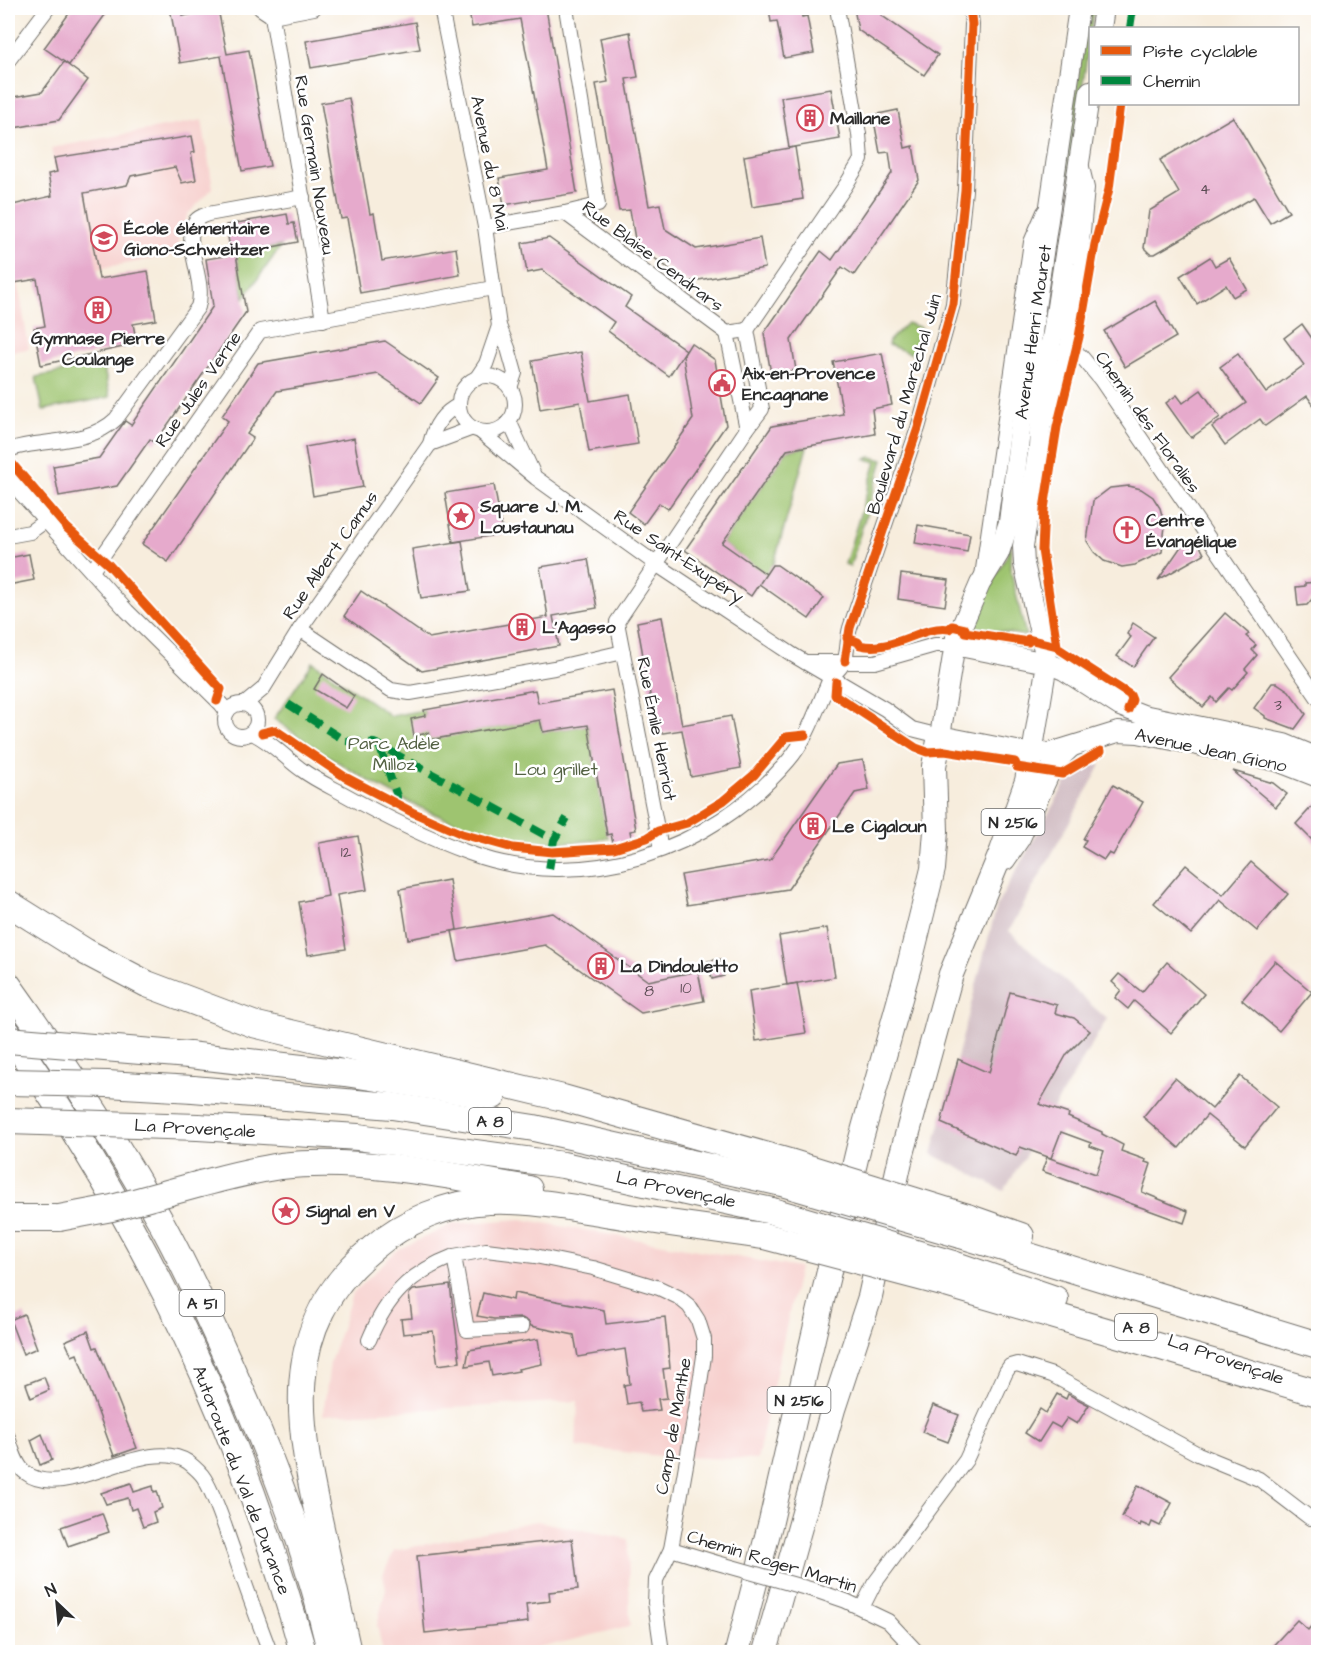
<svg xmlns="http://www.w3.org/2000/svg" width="1326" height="1660" font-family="'Architects Daughter',sans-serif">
	<rect width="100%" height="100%" fill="#fff"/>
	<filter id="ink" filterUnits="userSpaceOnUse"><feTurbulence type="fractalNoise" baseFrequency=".0167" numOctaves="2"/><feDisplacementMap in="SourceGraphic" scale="12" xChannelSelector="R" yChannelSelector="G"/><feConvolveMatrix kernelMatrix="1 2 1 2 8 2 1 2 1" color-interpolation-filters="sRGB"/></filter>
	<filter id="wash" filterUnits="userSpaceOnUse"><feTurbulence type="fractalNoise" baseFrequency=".008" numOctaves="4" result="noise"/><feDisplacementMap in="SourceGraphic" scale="24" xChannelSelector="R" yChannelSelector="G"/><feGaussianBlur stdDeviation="1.35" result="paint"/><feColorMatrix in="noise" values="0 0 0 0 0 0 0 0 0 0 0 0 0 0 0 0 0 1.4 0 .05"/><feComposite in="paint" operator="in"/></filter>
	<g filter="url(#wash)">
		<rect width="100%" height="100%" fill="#f7eddd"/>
		<g fill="#f7d0ce">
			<path d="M202,120L213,188L188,214L178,236L180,254L18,283L29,349L8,352V245L30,240L24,202L60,195L51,148Z"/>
			<path d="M521,1219L799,1268L757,1460L660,1456L576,1447L578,1401L323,1415L330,1363L352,1294L397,1250L453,1224Z"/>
			<path d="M536,1521L628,1539L630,1626L522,1652H383L377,1625L386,1588L383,1575L394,1551Z"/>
		</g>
		<path fill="#d2bec4" d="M1089,759L1101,765L1009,931L1107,1019L1004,1191L932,1154L997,905L1074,768Z"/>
		<g fill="#9ec46f" stroke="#64784d" stroke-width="1.5">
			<path d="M1089,8H1094L1048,318L1042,316Z"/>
			<path d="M281,246L244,298L236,254Z"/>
			<path d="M907,323L921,328L913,354L888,345L889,341Z"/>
			<path d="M103,364L110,397L43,410L36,377Z"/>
			<path d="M807,447L774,563L766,575L722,543L787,450Z"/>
			<path d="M871,457L883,460L850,566L845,564L876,462L866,459Z"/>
			<path d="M1011,541L1010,568L1026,636L969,626L1006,557Z"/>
			<path d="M313,662L391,716L424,710L429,739L540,720L543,732L588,725L608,838C485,861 370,786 274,719Z"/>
		</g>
		<g id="blocks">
			<g fill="#e6aacc">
				<path d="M73,8H110L69,65L44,48Z"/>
				<path d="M170,8H183V16L218,9L227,54L249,50L270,166L242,171L221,56L180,63Z"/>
				<path d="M468,8H546L577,193L504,205L499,178L548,170L520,19L472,27Z"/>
				<path d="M769,8H800L802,17L807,16L814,53L784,58L777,21L771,22Z"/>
				<path d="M854,8H880L881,15L938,55L924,75L858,30Z"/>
				<path d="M415,22L420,49L311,68L306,41Z"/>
				<path d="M630,32L638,77L626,79L649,206L660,204L665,229L696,249L760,238L765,268L688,282L636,245L630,210L619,211L596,84L608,82L600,38Z"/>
				<path d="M64,62L88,80L59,120L8,129V98L42,92Z"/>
				<path d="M831,89L840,139L789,148L781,97Z"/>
				<path d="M349,98L370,214L374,213L382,261L456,248L460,275L360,293L347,218L341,219L321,103Z"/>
				<path d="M898,110L905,148L913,146L919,180L854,275L842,267L791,340L796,370L771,374L764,333L821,251L832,260L892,173L889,152L880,153L873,115Z"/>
				<path d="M1233,117L1289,212L1270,223L1254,197L1155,254H1150L1144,248L1149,211L1179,193L1160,160Z"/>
				<path d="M192,136L195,152L191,153L196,180L182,183L175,167L131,176L127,185L84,193L99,279L148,271L156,320L133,324L137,344L41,365L34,328L45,326L37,279L8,284V206L52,196L48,174L57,172L54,158Z"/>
				<path d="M795,147L803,199L752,207L744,156Z"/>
				<path d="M287,214L289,224L294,223L298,242L231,255L236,254L246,312L155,443L150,439L117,486L59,496L53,466L99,458L125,421L131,425L213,306L206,259L231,255L226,225Z"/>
				<path d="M549,238L631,297L625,307L686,350L669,376L608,331L614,322L542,270L527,273L522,243Z"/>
				<path d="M1210,257L1215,266L1229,258L1247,289L1233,297L1226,285L1197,304L1180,276Z"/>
				<path d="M1155,301L1176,337L1125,367L1104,331Z"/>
				<path d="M1302,324L1318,347V411L1307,396L1265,426L1260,419L1225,445L1212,427L1246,403L1220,367L1238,354L1266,393L1304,365L1284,338Z"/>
				<path d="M385,341L439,378L421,403L378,374L277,391L247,434L253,438L168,562L142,544L228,421L222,416L258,363Z"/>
				<path d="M691,343L715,360L726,425L668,509L659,503L644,524L628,512L693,419L683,356Z"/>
				<path d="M581,352L590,401L630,394L638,444L589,452L580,402L540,409L532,361Z"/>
				<path d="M882,353L892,405L872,409L875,434L787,450L722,543L766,574L760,583L772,565H777L824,598L809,619L759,584L751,596L685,550L772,426L843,414L833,362Z"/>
				<path d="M1201,390L1220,417L1191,438L1166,403L1177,395L1183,403Z"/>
				<path d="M354,438L363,487L313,496L305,447Z"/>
				<path d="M494,485L503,534L453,542L445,493Z"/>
				<path d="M1129,486L1141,489L1153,497L1160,508L1165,526L1162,552L1135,565L1122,567L1104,561L1094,552L1087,541L1093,501L1110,488Z"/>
				<path d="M918,525L970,534L967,552L915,543Z"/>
				<path d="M1193,539L1195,543L1198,542L1204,554L1158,580L1182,545Z"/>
				<path d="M462,541L470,591L421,598L412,549Z"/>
				<path d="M29,554L34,580L8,585V558Z"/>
				<path d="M588,559L597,608L553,616L559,646L422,671L344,616L361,591L429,638L548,617L540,567Z"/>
				<path d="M901,574L949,580L945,606L898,599Z"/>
				<path d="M1318,582V604L1312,599L1307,605L1298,606L1296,587L1305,586V583Z"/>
				<path d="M1225,613L1249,634L1246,636L1256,645L1252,650L1257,655L1245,669L1248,672L1232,690L1229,688L1216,702L1212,697L1203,707L1168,677Z"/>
				<path d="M662,617L682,725L731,716L741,768L691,777L682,730L657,734L637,622Z"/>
				<path d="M1133,623L1154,637L1133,667L1117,656L1131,637L1127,634Z"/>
				<path d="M323,674L354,696L346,708L314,689Z"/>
				<path d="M1272,683H1277L1289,691L1306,714L1295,729L1265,718V716L1254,708Z"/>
				<path d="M535,690L538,703L612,690L636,830L630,831L632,841L613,844L611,834L607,835L588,725L543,732L540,720L429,740L428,733L414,736L411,719L425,716L424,710Z"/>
				<path d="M863,760L869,790L855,793L788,889L687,905L681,875L770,860L837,764Z"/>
				<path d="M1233,771L1273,783L1287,794L1276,807Z"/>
				<path d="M1113,785L1143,802L1113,855L1109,853L1104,860L1082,847L1086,840L1083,839Z"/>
				<path d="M1318,800V846L1296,824Z"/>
				<path d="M358,836L367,890L337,895L346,949L308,955L299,902L328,896L319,843Z"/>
				<path d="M1251,862L1288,894L1257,931L1220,900L1191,934L1154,903L1186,865L1223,895Z"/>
				<path d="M449,880L457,930L408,939L400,889Z"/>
				<path d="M553,913L648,981L698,971L704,1001L641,1013L545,945L458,961L452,931Z"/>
				<path d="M827,928L835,977L787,985L779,936Z"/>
				<path d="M720,959L724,976L712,979L708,961Z"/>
				<path d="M1275,961L1312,992L1279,1031L1242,1000Z"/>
				<path d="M1167,962L1204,994L1171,1033L1134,1001L1128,1009L1115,998L1121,990L1112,982L1119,974L1142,992Z"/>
				<path d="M797,983L806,1033L756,1041L749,991Z"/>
				<path d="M1010,992L1057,1005L1055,1013L1074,1018L1090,1031L1067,1054L1039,1104L1069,1114L1068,1117L1102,1132V1134L1123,1145L1121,1151L1146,1160L1145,1162L1151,1164L1142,1192L1188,1211L1184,1223L1042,1171L1047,1157L1096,1174L1104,1151L1090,1146L1091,1143L1061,1132L1051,1158L1020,1147L1016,1156L941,1123L958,1059L989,1073Z"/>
				<path d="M1240,1076L1277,1107L1245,1146L1207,1115L1179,1148L1143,1117L1175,1078L1212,1109Z"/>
				<path d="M450,1285L460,1362L438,1365L433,1331L403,1334L401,1319L412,1318L409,1294L413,1290Z"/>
				<path d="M483,1293L513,1300L514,1293L604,1310L606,1324L665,1317L670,1368L663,1369L667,1398L658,1399L660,1410L641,1412L639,1402L627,1404L624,1385L630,1384L625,1349L578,1357L574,1335L531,1326L529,1322L522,1318L494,1319L477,1316Z"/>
				<path d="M24,1314L37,1348L23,1354L10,1320Z"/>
				<path d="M88,1331L94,1348L97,1347L137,1448L114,1456L77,1354L72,1356L65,1341Z"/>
				<path d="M538,1339L542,1364L518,1369L519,1371L492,1376L489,1362L466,1366L469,1350Z"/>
				<path d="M44,1377L49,1390L31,1398L26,1384Z"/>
				<path d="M1057,1394L1066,1399L1068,1394L1089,1405L1077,1424L1067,1418L1060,1428L1051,1423L1039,1442L1025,1433L1040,1409L1046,1413Z"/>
				<path d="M933,1405L959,1415L948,1442L922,1432Z"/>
				<path d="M42,1434L52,1460L40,1465L31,1440Z"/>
				<path d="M131,1483L134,1492L153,1486L154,1492L157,1491L162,1508L153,1512L156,1522L143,1527L136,1508L131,1510L128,1498L106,1504L101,1493Z"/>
				<path d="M1138,1485L1172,1503L1160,1526L1152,1522L1150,1527L1141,1523L1140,1526L1122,1517Z"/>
				<path d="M102,1513L109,1532L68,1546L61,1527Z"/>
				<path d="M572,1539L578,1589L549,1592L550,1601L526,1604L528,1622L425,1633L417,1556Z"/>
				<path d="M1318,1618V1653H1266L1297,1620L1308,1630Z"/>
			</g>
		</g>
	</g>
	<g filter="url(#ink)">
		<use href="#blocks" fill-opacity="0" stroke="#726f69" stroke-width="1.5"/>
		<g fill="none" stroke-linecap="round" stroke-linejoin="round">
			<defs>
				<g id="minor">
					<path d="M260,8L272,16L314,8"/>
					<path d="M441,8L485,227L499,326L508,348L515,373L510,388"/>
					<path d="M272,16L323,320"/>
					<path d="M8,61L48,8"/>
					<path d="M565,213L598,205L566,8"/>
					<path d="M485,227L565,213L727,333L747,330"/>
					<path d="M747,330L846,185L861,160L859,134L837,8"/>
					<path d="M727,333L747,429"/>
					<path d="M1041,349L1081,356L1101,380L1318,698"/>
					<circle cx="487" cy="404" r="28"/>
					<path d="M476,379L486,364L499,326"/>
					<path d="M509,421L533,473"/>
					<path d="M1046,422L1066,354L1080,264L1087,188L1082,167"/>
					<path d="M481,432L536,478L656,564L793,655L885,709L912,729L940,736"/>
					<path d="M430,444L473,428"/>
					<path d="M8,450C42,438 88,446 116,419L198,307C206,281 185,249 193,225C196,218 202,216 208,214L303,197"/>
					<path d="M8,479L127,611L221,704L227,712"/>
					<path d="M8,536L30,532L45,521"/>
					<path d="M92,571L260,331L493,288"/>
					<path d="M982,576L1031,242L1044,212"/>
					<path d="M300,629L391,690L410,693L554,668L623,652"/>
					<path d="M805,662H875L935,645H954"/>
					<circle cx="241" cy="720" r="16"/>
					<path d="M245,704L263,689L300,629L430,444C434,426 442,413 459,405"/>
					<path d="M252,733C272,742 285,758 302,770C314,779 329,786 342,793C383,816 425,837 469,853C582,895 711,851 788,761C808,738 817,708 829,681C833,673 843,668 845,659C848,650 847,638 850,628L918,428L953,304L965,190L972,24L970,8"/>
					<path d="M661,849L617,622L747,429L762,409L747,330"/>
					<path d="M522,1327L467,1330L454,1256L486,1250L535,1256L593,1268L659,1288L678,1297L689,1306L698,1320L704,1339V1356L696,1409L671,1549L656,1580L655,1603L662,1652"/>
					<path d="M369,1340C387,1296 410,1273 454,1256"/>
					<path d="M8,1437C12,1449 16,1466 26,1473C65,1503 146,1434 188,1462C193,1466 201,1473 204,1478C216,1497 225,1528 233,1550C245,1584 257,1618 270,1652"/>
					<path d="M671,1549L714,1562"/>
					<path d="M817,1591L846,1601L888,1621L917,1652"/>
					<path d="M862,1608L874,1584L966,1460L1006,1372L1010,1366L1017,1364L1052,1375L1198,1454L1259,1479L1310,1518"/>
				</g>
				<g id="secondary">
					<path d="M1079,8L1035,308L1009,522L999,553L980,584L961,628L957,631L940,736L1032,754L1050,753L1118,732L1138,733L1277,761L1318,777"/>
					<path d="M1101,28L1104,8"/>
					<path d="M954,645L1047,663L1064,670L1120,706L1143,715L1284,744L1318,758"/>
					<path d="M1032,754L1047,663L1024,564L1023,546L1039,447L1043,380L1053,333L1090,91"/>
					<path d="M1005,860L1020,838L1054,763L1071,747"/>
				</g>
				<g id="trunk">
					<path d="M737,1652L771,1521L814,1334L859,1146L909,966L933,869L936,831L934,766L940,736"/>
					<path d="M765,1652L833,1409L870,1297L900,1161L951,974L1002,851L1027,781L1032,754"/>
				</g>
				<g id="motorway">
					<path d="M8,903L86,952L147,984L253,1024L563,1098L789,1162"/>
					<path d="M8,985C63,1062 115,1139 161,1222C183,1262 202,1303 221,1345C255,1420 288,1498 311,1578C319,1602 324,1628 331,1652"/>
					<path d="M8,1033C142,1219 242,1431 303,1652"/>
					<path d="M189,1055L345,1073L493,1096"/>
					<path d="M193,1089L392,1106L534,1128L782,1183"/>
					<path d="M198,1127L358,1137L563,1165L772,1211"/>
					<path d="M200,1184C227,1177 253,1170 281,1166C358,1157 453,1176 529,1189"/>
					<path d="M967,1217L1021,1236"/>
					<path d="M8,1218H59"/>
					<path d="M961,1235L1318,1345"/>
					<path d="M953,1264L1055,1299"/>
					<path d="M946,1284L1318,1393"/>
					<path d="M348,1652C339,1613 331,1573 322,1533C298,1426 277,1327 373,1248C404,1221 448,1203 489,1201C536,1199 583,1210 629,1217C674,1224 719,1230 764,1236"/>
				</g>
			</defs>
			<use href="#minor" stroke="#726f69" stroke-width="16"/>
			<use href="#secondary" stroke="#726f69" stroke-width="22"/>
			<use href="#trunk" stroke="#726f69" stroke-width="26"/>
			<use href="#motorway" stroke="#726f69" stroke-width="28"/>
			<use href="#minor" stroke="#fff" stroke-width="14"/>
			<use href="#secondary" stroke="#fff" stroke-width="20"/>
			<use href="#trunk" stroke="#fff" stroke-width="24"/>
			<use href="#motorway" stroke="#fff" stroke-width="26"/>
			<defs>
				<path id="minor-bridge" d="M714,1562L817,1591"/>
				<g id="motorway-bridge">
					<path d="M8,1040L189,1055"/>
					<path d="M8,1082L107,1084L193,1089"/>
					<path d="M8,1121L198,1127"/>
					<path d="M789,1162L967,1217"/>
					<path d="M782,1183L961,1235"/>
					<path d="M772,1211L953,1264"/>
					<path d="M59,1218L112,1208L200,1184"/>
					<path d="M764,1236L946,1284"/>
				</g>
			</defs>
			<use href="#minor-bridge" stroke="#726f69" stroke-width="16" stroke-linecap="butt"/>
			<use href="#motorway-bridge" stroke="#726f69" stroke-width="28" stroke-linecap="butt"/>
			<use href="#minor-bridge" stroke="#fff" stroke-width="14"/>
			<use href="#motorway-bridge" stroke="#fff" stroke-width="26"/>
			<g stroke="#00873e" stroke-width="8" stroke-dasharray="15 8" stroke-linecap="butt">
				<path d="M1130,28L1133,8"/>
				<path d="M288,704L345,741L374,743L379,745L554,840"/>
				<path d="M379,745L397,796V803"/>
				<path d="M549,869L554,840L567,818"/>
			</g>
			<defs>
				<g id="cycleway">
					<path d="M8,459L67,528L109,565L221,689L217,701"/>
					<path d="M847,638L858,642L860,645C893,653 921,625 949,629L952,626L965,629V632L1028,642V639L1057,646L1059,649L1130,695L1132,700L1128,710"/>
					<path d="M1057,646L1042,550L1044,509L1057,427L1079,337L1095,244L1109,189L1120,104"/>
					<path d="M845,661L850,628L918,428L953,304L965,190L972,24L970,8"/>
					<path d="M836,682L835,695L916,748L927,752L945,751L1015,762L1017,767L1062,774L1101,751"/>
					<path d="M262,733L275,730L345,777L412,812L462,834L513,848L552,852L614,848L647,838L658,831L687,823L723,801L754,775L786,737L805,735"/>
				</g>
			</defs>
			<use href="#cycleway" stroke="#fff" stroke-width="13"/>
			<use href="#cycleway" stroke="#e8590c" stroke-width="9"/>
		</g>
	</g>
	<defs>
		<symbol id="building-ring" viewBox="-11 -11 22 22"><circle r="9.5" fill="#fff" stroke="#d1495b" stroke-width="1.5"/><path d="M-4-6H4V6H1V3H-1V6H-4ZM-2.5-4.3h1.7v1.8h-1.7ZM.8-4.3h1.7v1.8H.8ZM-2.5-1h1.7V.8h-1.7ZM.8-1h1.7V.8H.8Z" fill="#d1495b"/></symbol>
		<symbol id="school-ring" viewBox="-11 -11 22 22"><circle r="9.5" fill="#fff" stroke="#d1495b" stroke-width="1.5"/><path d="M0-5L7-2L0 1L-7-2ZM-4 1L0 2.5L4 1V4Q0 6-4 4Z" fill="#d1495b"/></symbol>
		<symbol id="civic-ring" viewBox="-11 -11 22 22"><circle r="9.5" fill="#fff" stroke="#d1495b" stroke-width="1.5"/><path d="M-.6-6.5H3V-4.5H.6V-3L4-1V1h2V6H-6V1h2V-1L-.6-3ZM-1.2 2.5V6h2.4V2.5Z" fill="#d1495b"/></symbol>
		<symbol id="sight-ring" viewBox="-11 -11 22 22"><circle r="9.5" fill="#fff" stroke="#d1495b" stroke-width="1.5"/><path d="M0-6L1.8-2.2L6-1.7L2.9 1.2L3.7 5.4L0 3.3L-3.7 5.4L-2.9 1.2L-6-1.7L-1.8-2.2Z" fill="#d1495b"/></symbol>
		<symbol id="church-ring" viewBox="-11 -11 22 22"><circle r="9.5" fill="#fff" stroke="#d1495b" stroke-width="1.5"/><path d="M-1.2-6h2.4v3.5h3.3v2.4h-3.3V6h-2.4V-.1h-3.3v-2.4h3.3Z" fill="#d1495b"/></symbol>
	</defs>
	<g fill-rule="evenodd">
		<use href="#building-ring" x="795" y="103" width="30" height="30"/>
		<use href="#school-ring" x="89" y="223" width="30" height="30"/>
		<use href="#building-ring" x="83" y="295" width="30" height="30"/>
		<use href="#civic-ring" x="707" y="368" width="30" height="30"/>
		<use href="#sight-ring" x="446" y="501" width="30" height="30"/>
		<use href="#church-ring" x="1112" y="515" width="30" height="30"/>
		<use href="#building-ring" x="507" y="612" width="30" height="30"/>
		<use href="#building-ring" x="798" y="811" width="30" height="30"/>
		<use href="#building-ring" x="586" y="951" width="30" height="30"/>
		<use href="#sight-ring" x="271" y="1196" width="30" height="30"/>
	</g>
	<g text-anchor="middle" stroke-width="5" stroke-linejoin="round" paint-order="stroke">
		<g font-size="15" fill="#5a4b53">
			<text x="1205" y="194">4</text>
			<text x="1278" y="710">3</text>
			<text x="346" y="857">12</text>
			<text x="686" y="993">10</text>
			<text x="649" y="996">8</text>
		</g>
		<g fill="#fff" stroke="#6b6b6b" stroke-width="1.5">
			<rect x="981.5" y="809" width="63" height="26" rx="4.5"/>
			<rect x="469" y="1108" width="42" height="26" rx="4.5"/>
			<rect x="179.5" y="1290" width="45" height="26" rx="4.5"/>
			<rect x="1115" y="1314" width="42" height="26" rx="4.5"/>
			<rect x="767.5" y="1387" width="63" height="26" rx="4.5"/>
		</g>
		<g font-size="16" font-weight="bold" fill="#2b2b2b">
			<text x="1013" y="828">N 2516</text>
			<text x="490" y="1127">A 8</text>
			<text x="202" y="1309">A 51</text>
			<text x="1136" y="1333">A 8</text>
			<text x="799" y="1406">N 2516</text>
		</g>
		<g font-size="18" font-weight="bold" fill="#2b2b2b" stroke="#fff" text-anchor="start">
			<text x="830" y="124">Maillane</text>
			<text x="124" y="234">École élémentaire<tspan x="124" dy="21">Giono-Schweitzer</tspan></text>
			<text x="98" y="344" text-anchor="middle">Gymnase Pierre<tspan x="98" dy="21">Coulange</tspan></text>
			<text x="742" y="379">Aix-en-Provence<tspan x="742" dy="21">Encagnane</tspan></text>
			<text x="480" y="512">Square J. M.<tspan x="480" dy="21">Loustaunau</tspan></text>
			<text x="1146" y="526">Centre<tspan x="1146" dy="21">Évangélique</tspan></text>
			<text x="542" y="633">L’Agasso</text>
			<text x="832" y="832">Le Cigaloun</text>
			<text x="620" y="972">La Dindouletto</text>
			<text x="306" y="1217">Signal en V</text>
		</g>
		<g font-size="18" fill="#2b2b2b" stroke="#fff">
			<text transform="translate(490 163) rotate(79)" y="6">Avenue du 8 Mai</text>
			<text transform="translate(315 165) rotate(81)" y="6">Rue Germain Nouveau</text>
			<text transform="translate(653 256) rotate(37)" y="6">Rue Blaise Cendrars</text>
			<text transform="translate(1033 332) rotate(-82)" y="6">Avenue Henri Mouret</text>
			<text transform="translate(198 389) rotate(-55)" y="6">Rue Jules Verne</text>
			<text transform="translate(904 404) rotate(-74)" y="6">Boulevard du Maréchal Juin</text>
			<text transform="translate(1148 422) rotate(55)" y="6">Chemin des Floralies</text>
			<text transform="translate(330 555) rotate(-55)" y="6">Rue Albert Camus</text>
			<text transform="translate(679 556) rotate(34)" y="6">Rue Saint-Exupéry</text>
			<text transform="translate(657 729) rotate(79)" y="6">Rue Émile Henriot</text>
			<text transform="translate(1211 750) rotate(12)" y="6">Avenue Jean Giono</text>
			<text transform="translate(195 1128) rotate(3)" y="6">La Provençale</text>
			<text transform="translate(676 1189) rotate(12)" y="6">La Provençale</text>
			<text transform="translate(1226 1359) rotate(19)" y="6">La Provençale</text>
			<text transform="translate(673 1426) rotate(-80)" y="6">Camp de Manthe</text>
			<text transform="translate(242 1480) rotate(69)" y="6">Autoroute du Val de Durance</text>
			<text transform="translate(772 1561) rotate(17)" y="6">Chemin Roger Martin</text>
		</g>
		<g font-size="18" fill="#536143" stroke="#fff">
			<text x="394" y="749">Parc Adèle<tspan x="394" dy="21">Milloz</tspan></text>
			<text x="556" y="775">Lou grillet</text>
		</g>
	</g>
	<rect width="1326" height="1660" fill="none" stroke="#fff" stroke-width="30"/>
	<rect x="1089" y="27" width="210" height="78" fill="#ffffff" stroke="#aaaaaa" stroke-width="1.5"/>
	<rect x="1101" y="46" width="30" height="9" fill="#e8590c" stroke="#aaaaaa" stroke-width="1.5"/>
	<text x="1143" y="57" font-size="18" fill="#2b2b2b">Piste cyclable</text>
	<rect x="1101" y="76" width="30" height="9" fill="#00873e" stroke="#aaaaaa" stroke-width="1.5"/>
	<text x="1143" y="87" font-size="18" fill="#2b2b2b">Chemin</text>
	<g transform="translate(57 1603) rotate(334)" stroke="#ffffff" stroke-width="4.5" paint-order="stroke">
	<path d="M0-4.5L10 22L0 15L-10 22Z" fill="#2b2b2b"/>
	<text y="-9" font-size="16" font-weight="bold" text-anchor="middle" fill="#2b2b2b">N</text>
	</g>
</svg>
